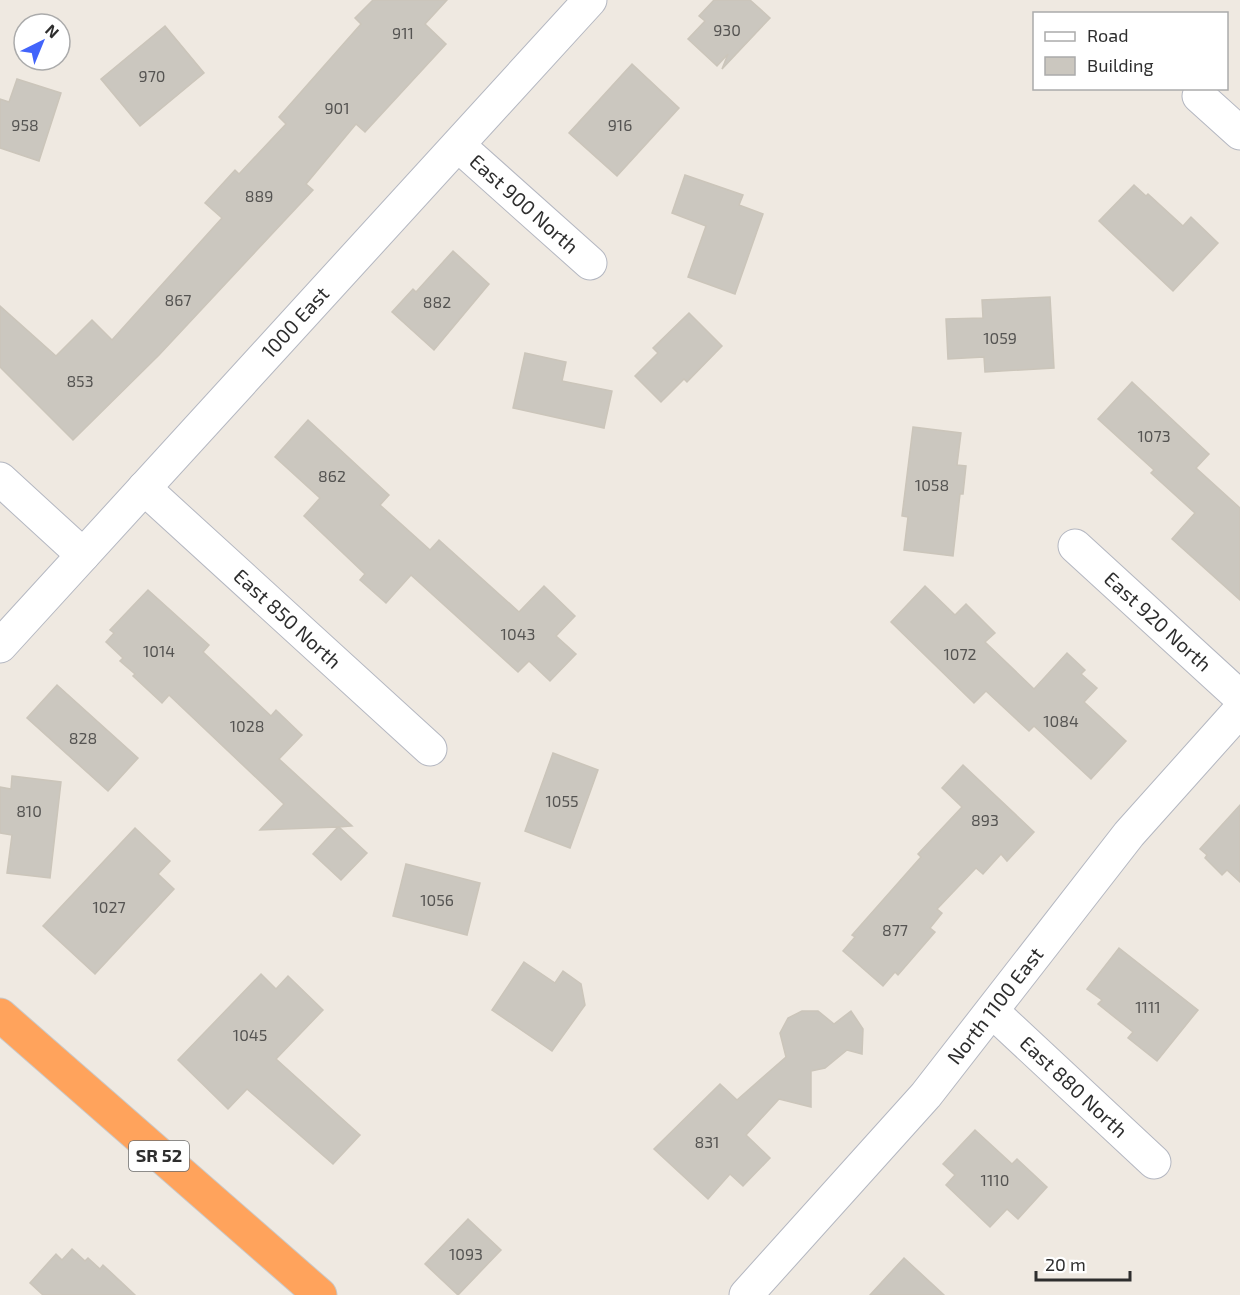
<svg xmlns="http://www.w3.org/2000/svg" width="1240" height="1295" font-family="'Exo 2',sans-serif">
	<rect width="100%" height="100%" fill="#efe9e1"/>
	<g fill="#cbc7bf" stroke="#cbc5ba" stroke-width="1.5">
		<path d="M373,0H447L425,24L446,44L365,132L356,124L306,184L313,190L159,355L73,440L0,367V306L56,356L92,320L112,340L222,218L205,203L235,170L239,174L286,124L279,117L361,24L355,18Z"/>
		<path d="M714,0H750L770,18L722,69L728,54L717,66L688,39L705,21L699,16Z"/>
		<path d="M165,26L204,73L140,126L101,79Z"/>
		<path d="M632,64L679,108L617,176L569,133Z"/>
		<path d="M17,79L61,93L39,161L0,148V99L9,102Z"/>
		<path d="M685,175L743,195L739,205L763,214L735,294L688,277L706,226L672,213Z"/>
		<path d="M1134,185L1146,196L1148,194L1183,226L1191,217L1218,243L1173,291L1099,221Z"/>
		<path d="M453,251L489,284L434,350L392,312L413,289L416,292Z"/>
		<path d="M1050,297L1054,368L985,372L984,357L948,359L946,319L983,318L982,300Z"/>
		<path d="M689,313L722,346L687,382L684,379L661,402L635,376L658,353L653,348Z"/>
		<path d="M525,353L566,362L562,381L612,391L604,428L513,408Z"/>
		<path d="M1132,382L1209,454L1196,468L1240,508V600L1172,539L1195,513L1151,473L1154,470L1098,419Z"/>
		<path d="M308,420L389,495L380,505L430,550L439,540L519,612L544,586L575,616L556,636L576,654L550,681L529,661L518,672L411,575L386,603L360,580L365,574L304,516L320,498L275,457Z"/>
		<path d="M913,427L961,433L957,465L966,466L963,494H960L953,556L904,550L908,517L902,516Z"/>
		<path d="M925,586L955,615L966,604L995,633L985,642L1034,689L1067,653L1085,670L1081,674L1097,688L1084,702L1126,741L1091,779L1034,726L1029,731L986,691L974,703L891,622Z"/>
		<path d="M148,590L209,645L203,652L271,716L276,710L302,735L279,759L352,826L339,827L367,853L341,880L313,854L338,827L260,830L284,804L169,695L162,703L133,676L135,674L120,661L123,658L106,642L114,633L110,630Z"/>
		<path d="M57,685L138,758L108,791L27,718Z"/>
		<path d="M553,753L598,770L570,848L525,831Z"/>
		<path d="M963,765L1034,832L1007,861L1001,854L983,874L976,868L937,909L942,913L930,928L935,932L898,975L895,972L883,986L843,951L855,937L852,935L921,857L918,854L962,807L942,788Z"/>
		<path d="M12,776L61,782L50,878L7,873L12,835L0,833V787L11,789Z"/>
		<path d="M1240,805V882L1227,870L1222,875L1205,858L1207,855L1200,849Z"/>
		<path d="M135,828L170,861L158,874L174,889L95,974L43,926Z"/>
		<path d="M406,864L480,883L467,935L393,916Z"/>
		<path d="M1119,948L1198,1010L1157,1061L1128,1038L1133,1032L1098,1004L1102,1000L1087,989Z"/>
		<path d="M524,962L555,983L563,971L581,984L585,1005L552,1051L492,1010Z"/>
		<path d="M261,974L276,989L288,976L323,1010L276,1059L360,1135L333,1164L247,1089L228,1109L178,1060Z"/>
		<path d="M802,1011H818L834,1024L851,1011L863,1029L862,1054L847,1050L825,1068L811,1071V1107L779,1099L746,1135L770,1158L743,1186L730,1174L708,1199L654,1149L720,1084L737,1100L786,1057L780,1033L788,1018Z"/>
		<path d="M975,1130L1012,1164L1017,1159L1047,1187L1018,1219L1007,1209L990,1227L946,1185L955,1175L943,1164Z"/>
		<path d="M468,1219L501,1250L458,1295L425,1264Z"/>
		<path d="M72,1249L85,1261L88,1258L100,1269L103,1265L135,1295H43L30,1283L56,1254L62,1260Z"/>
		<path d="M904,1258L944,1295H870Z"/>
	</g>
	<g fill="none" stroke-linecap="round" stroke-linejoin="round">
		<defs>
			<g id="minor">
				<path d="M1199,96L1240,133"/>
				<path id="s1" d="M459,146L590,263"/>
				<path d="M0,479L83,555"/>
				<path id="s2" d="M144,488L430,749"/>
				<path id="s3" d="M1075,546L1240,697"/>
				<path id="s4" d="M0,646L590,0"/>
				<path id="s5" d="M993,1012L1154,1162"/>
				<path id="s6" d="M746,1295L926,1095L1129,834L1240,710"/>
			</g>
			<path id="highway" d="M0,1015L320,1295"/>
		</defs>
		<use href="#minor" stroke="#b4b7c1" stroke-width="35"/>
		<use href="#highway" stroke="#c9c9c9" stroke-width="35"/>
		<use href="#minor" stroke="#fff" stroke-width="33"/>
		<use href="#highway" stroke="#ffa35c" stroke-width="33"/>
	</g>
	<g text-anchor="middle" stroke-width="5" stroke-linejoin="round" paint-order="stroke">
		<g font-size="16" fill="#555452">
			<text x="727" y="36">930</text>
			<text x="403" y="39">911</text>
			<text x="152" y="82">970</text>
			<text x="337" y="114">901</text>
			<text x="25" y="131">958</text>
			<text x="620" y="131">916</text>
			<text x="259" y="202">889</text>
			<text x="178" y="306">867</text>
			<text x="437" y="308">882</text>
			<text x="1000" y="344">1059</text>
			<text x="80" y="387">853</text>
			<text x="1154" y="442">1073</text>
			<text x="332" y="482">862</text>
			<text x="932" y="491">1058</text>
			<text x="518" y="640">1043</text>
			<text x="159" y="657">1014</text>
			<text x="960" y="660">1072</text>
			<text x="1061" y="727">1084</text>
			<text x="247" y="732">1028</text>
			<text x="83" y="744">828</text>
			<text x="562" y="807">1055</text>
			<text x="29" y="817">810</text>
			<text x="985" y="826">893</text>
			<text x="437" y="906">1056</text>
			<text x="109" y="913">1027</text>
			<text x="895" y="936">877</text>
			<text x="1148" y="1013">1111</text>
			<text x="250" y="1041">1045</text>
			<text x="707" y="1148">831</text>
			<text x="995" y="1186">1110</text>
			<text x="466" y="1260">1093</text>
		</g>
		<rect fill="#fff" stroke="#6d6d6d" stroke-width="1.5" x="129" y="1141" width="60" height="30" rx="4.5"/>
		<g font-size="18" font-weight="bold" fill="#2e2e2e">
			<text x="159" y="1162">SR 52</text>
		</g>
		<g font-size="20" fill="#2e2e2e" stroke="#fff">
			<text dy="7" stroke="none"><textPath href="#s1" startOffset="87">East 900 North</textPath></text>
			<text dy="7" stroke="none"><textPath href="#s4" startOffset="438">1000 East</textPath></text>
			<text dy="7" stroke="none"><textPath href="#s2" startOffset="194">East 850 North</textPath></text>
			<text dy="7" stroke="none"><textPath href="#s3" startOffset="112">East 920 North</textPath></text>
			<text dy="7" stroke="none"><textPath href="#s6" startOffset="382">North 1100 East</textPath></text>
			<text dy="7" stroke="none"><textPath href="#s5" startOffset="110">East 880 North</textPath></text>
		</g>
	</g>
	<rect x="1033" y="12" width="195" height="78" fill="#ffffff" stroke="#ababab" stroke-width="1.5"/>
	<rect x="1045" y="32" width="30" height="9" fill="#ffffff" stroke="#ababab" stroke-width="1.5"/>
	<text x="1087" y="42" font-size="18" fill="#2e2e2e">Road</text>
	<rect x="1045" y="57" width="30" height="18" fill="#cbc7bf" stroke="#ababab" stroke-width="1.5"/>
	<text x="1087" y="72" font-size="18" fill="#2e2e2e">Building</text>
	<g transform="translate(42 42) rotate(43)"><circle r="28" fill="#ffffff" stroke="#ababab" stroke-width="1.5"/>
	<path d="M0-4.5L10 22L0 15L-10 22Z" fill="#4264fb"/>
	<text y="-9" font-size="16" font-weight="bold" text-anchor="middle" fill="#2e2e2e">N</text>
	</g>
	<path d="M1036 1271v9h94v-9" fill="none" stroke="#2e2e2e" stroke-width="3"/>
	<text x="1045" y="1271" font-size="18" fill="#2e2e2e" stroke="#ffffff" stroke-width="4.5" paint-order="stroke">20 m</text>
</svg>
